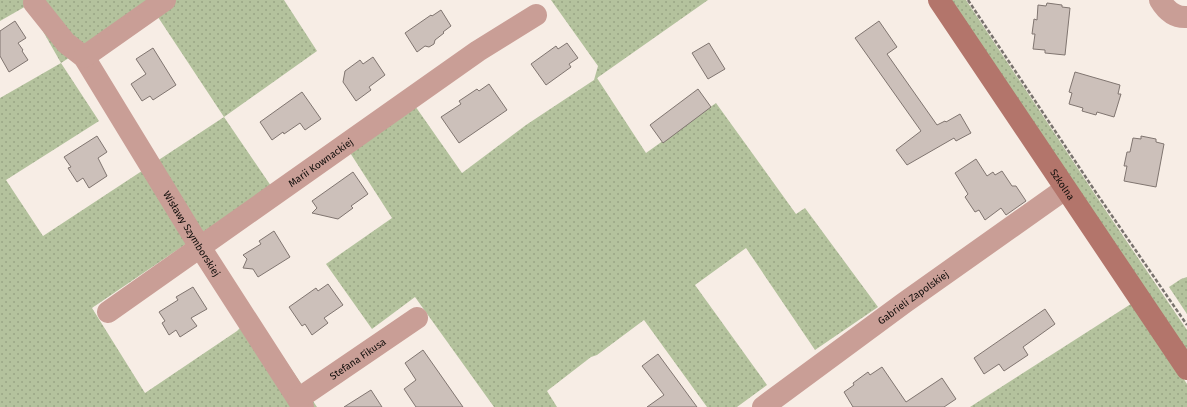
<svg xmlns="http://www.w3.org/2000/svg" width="1187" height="407" font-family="'Fira Sans',sans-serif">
	<defs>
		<pattern id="grass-dots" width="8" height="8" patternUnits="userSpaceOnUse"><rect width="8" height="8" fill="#b4c29d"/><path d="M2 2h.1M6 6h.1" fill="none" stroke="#9aa686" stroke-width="1.8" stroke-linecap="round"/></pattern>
	</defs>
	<rect width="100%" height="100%" fill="#f7ede5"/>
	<g fill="url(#grass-dots)" fill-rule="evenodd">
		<path d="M0,0H284L317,51L224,117L271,186L92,308L145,393L237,331L254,314L317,407H0V98L61,63L28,5L0,21ZM150,5L224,117L43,236L6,180L99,121L61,63Z"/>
		<path d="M551,0H708L597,78L646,153L716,103L796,214L805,208L878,307L815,350L746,248L695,285L767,385L737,407H707L644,320L597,355L591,357L547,391L557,407H494L415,297L372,329L326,264L392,218L347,148L413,103L462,173L526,125L594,80L598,66Z"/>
		<path d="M948,0H966L1104,208L1187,330V354Z"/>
		<path d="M1187,277V314L1169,287L1181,279Z"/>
		<path d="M1134,302L1187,384V407H970Z"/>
	</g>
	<g fill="#ccc0ba" stroke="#807570">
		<path d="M1047,3L1062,5V7L1070,8L1065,55L1045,53V50L1033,49L1035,34H1032L1034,19L1037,20L1038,5L1046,6Z"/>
		<path d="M441,10L451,26L443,32L444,33L435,40L434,44L429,47L425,46L417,52L405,33L431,15L432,16Z"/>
		<path d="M15,21L26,38L18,43L23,50L22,51L28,60L9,72L0,56V31Z"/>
		<path d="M879,21L897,47L887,54L937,125L945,121L946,122L960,114L971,133L956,141L954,138L907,165L896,150L921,131L855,38Z"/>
		<path d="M567,43L578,58L569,64L571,67L546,85L531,64L556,46L558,49Z"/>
		<path d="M709,43L725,69L708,79L692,53Z"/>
		<path d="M153,48L176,85L153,100L150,96L142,101L131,84L146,74L136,59Z"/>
		<path d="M373,57L385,75L369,87L371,90L356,101L343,82L345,71L360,60L363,64Z"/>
		<path d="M1075,72L1120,85L1118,94H1121L1114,117L1097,112L1096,115L1082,111L1083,108L1069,104L1072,93L1069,92Z"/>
		<path d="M489,84L507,110L459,143L441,117L461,104L459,101L477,89L479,91Z"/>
		<path d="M698,89L711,107L663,143L650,125Z"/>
		<path d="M302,92L321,119L305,130L300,123L284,134L283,132L272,140L260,122Z"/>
		<path d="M97,136L107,152L98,158L107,176L89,188L83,178L77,182L68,168L71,167L64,157Z"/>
		<path d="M1141,136L1156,139V142L1164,144L1156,187L1124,181L1127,166H1124L1127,152H1130L1133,138L1141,139Z"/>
		<path d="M976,159L987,176L993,172L995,175L1002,171L1012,186H1016L1026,201L1006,215L1001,208L985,220L979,210L975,212L965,197L968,194L955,173Z"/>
		<path d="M353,172L368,194L351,206L353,208L338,219L312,213L317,208L312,201Z"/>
		<path d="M274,231L290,257L258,277L253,269L243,268L247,259L243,255L261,244L259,241Z"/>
		<path d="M328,284L343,305L324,318L328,323L312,335L305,324L302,326L289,307L316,288L318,291Z"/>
		<path d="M193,287L207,309L191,318L197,326L180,337L176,330L169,335L162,323L165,321L159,312L178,300L176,297Z"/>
		<path d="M1045,309L1055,324L1023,347L1028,355L1004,371L999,364L984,374L974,358Z"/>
		<path d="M423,350L463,407H416L404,389L416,380L405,363Z"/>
		<path d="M658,354L697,407H647L664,395L642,366Z"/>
		<path d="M882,367L906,402L942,378L956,399L944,407H853L844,392L854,385L853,383L868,372L870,375Z"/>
		<path d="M371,390L382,407H344Z"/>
	</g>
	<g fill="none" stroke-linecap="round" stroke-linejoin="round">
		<path stroke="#79736e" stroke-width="2.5" stroke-dasharray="4 2" stroke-linecap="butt" d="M968,0L1097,194L1187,325"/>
		<g stroke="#c99e96" stroke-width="22">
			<path d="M1160,0C1166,10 1174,18 1187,17"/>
			<path id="s1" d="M34,3L66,43L84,57L200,247L303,407"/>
			<path d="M84,57L165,0"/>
			<path id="s2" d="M108,312L478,51L536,15"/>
			<path id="s3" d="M298,399L417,318"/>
			<path id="s4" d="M763,407L904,303L1065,189"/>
		</g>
		<path stroke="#b3756b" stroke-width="22" id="s5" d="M939,0L1187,369"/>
	</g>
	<g text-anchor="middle" stroke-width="3" stroke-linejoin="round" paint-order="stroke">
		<g font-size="10" fill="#100d0a" stroke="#f7ede5">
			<text dy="4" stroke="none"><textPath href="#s2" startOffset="260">Marii Kownackiej</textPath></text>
			<text dy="4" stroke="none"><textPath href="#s5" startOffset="222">Szkolna</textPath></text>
			<text dy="4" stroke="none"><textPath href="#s1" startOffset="281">Wisławy Szymborskiej</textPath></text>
			<text dy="4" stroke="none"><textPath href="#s4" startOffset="186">Gabrieli Zapolskiej</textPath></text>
			<text dy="4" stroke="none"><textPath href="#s3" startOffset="72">Stefana Fikusa</textPath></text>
		</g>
	</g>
</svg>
